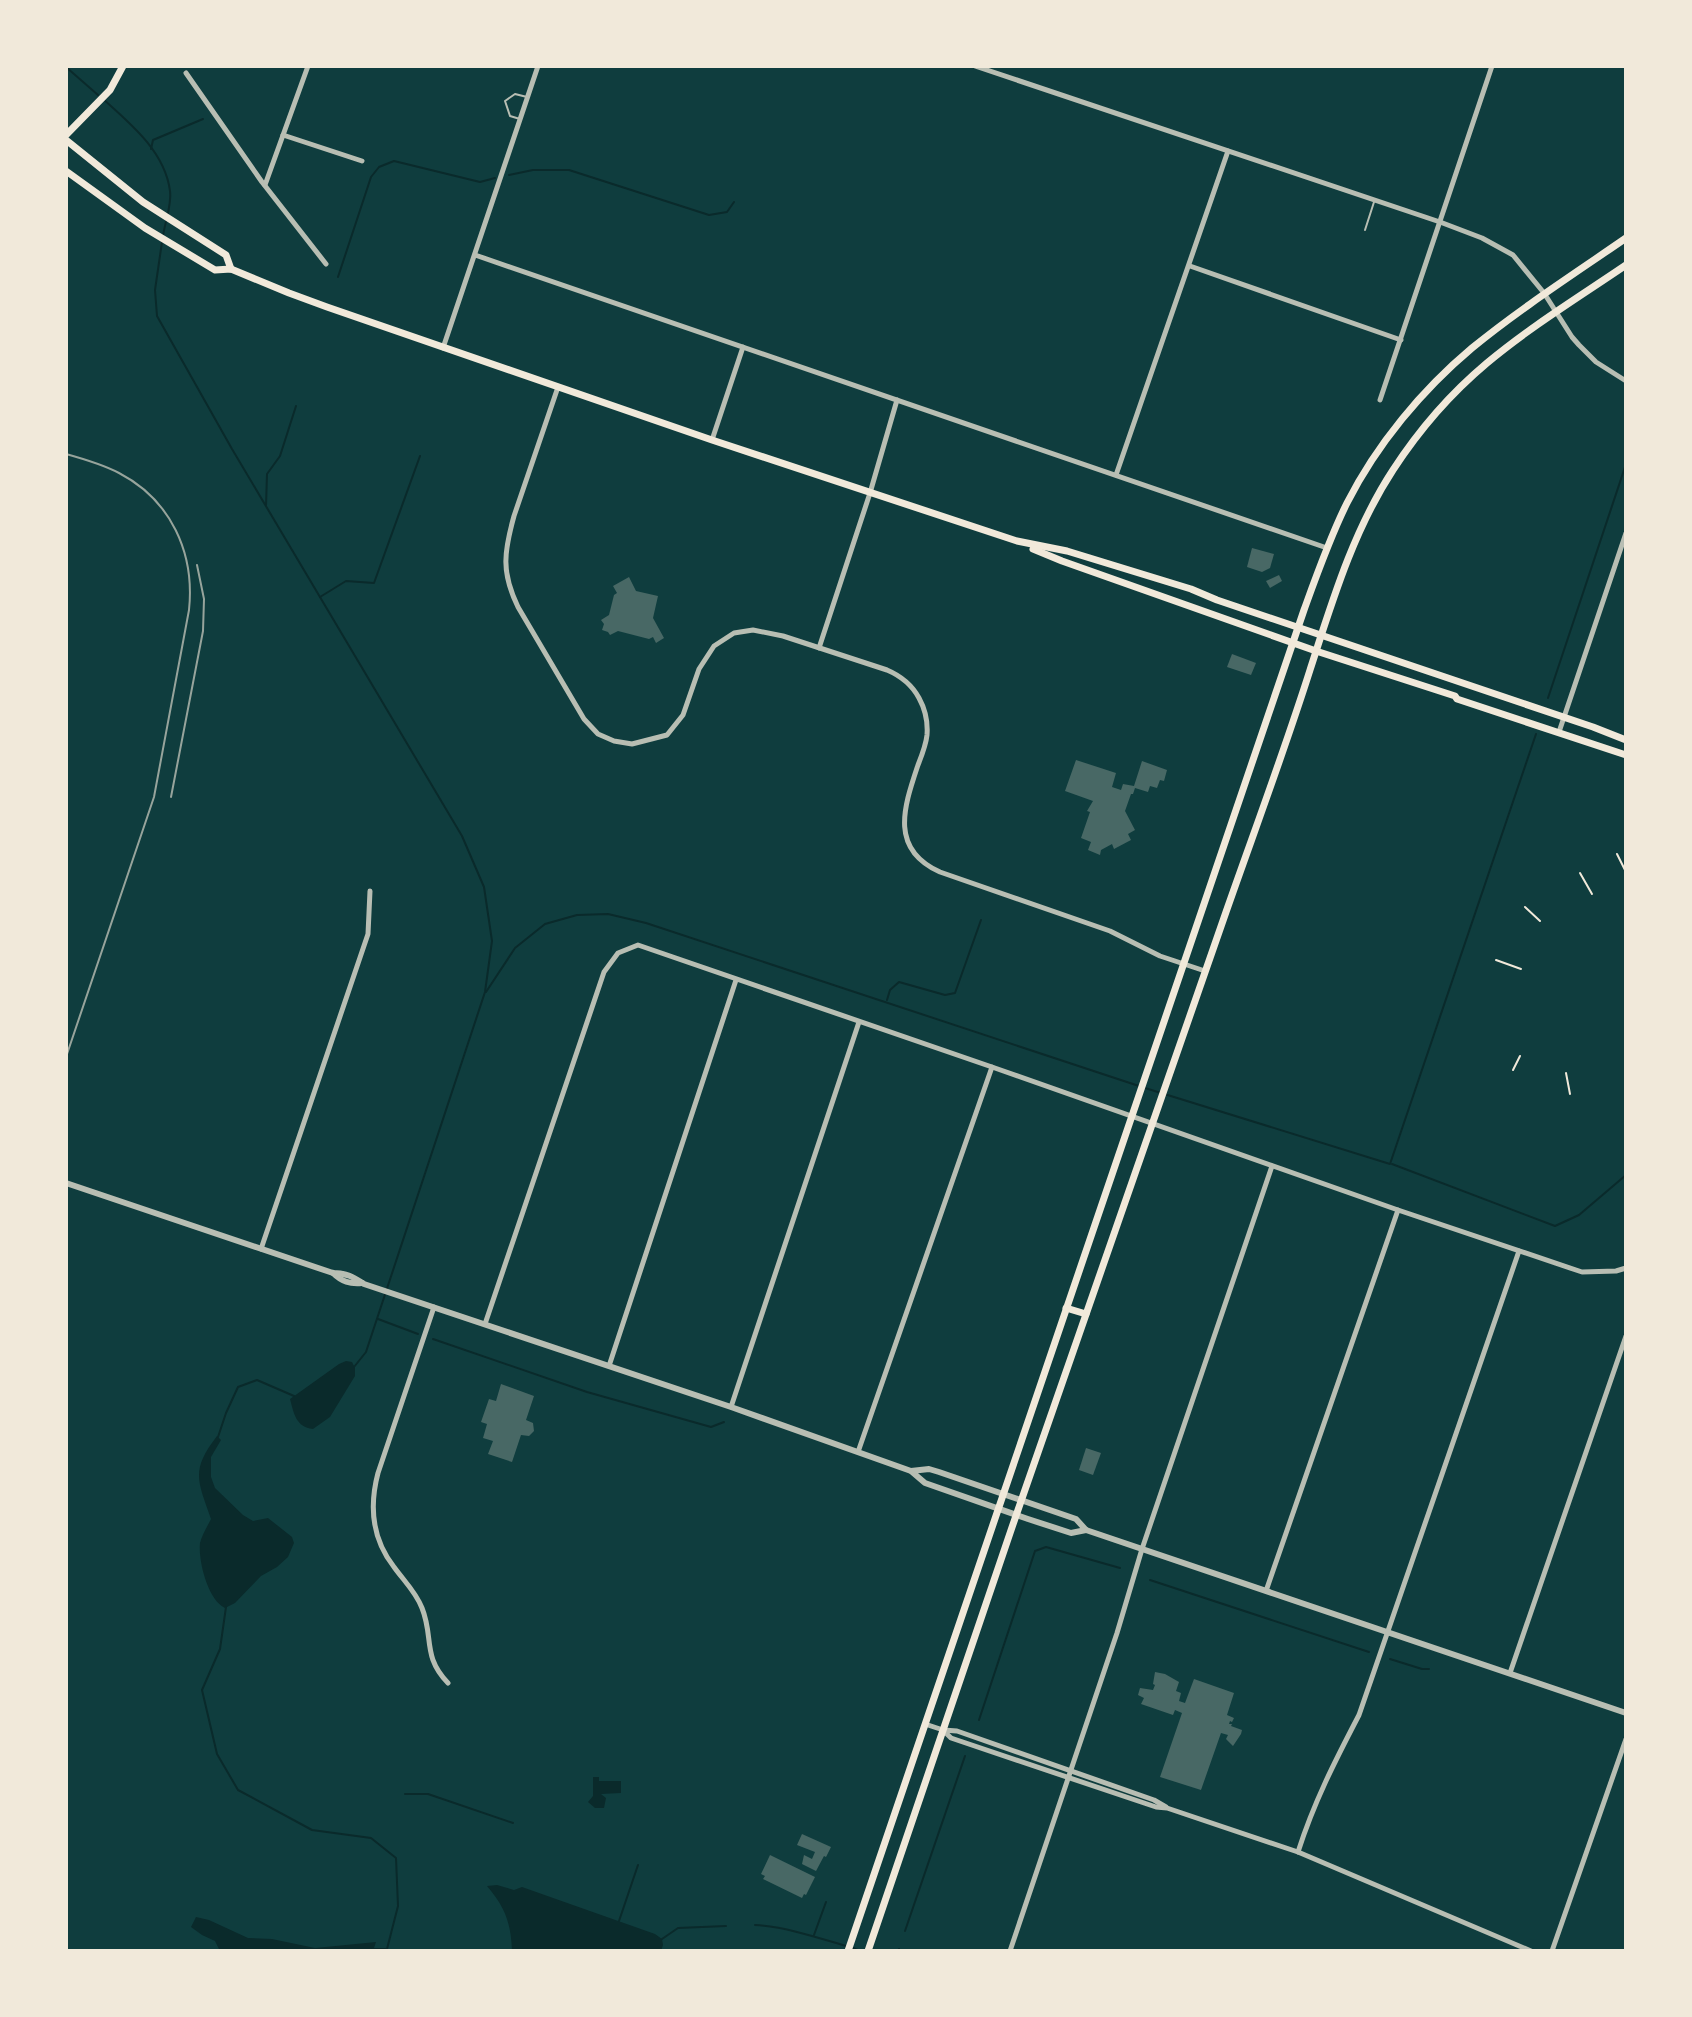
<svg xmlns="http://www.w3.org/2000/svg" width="1692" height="2017" font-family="Commissioner,sans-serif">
	<rect width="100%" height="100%" fill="#0f3d3e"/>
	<g fill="#0a2a2b">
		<path d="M346,1361L352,1362L355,1368V1376L330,1417L313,1429C296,1427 294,1414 290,1399L339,1364Z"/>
		<path d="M217,1436L221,1440L211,1457V1477L215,1488L243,1515L253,1521L268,1518L292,1537L294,1543L288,1557L277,1567L261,1576L235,1603L225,1608C208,1600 198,1561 200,1543C202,1535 207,1527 211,1519C198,1481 190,1471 217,1436Z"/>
		<path d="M593,1777H599V1781H621V1793L601,1794L606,1798L604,1808H595L588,1802L593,1796Z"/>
		<path d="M497,1885L514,1890L522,1887L655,1934L662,1939L663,1945L661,1951H512C511,1923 505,1907 487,1886Z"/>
		<path d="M196,1917L209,1920L248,1938L272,1939L315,1948L376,1942L373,1951L359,1950L220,1951L215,1941L202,1935L191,1927Z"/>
	</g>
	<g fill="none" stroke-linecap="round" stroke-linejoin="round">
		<g stroke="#0a2a2b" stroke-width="2">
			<path d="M66,67L98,95"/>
			<path d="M103,99C131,124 165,152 170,191C172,204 165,222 163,236"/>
			<path d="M151,149L153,140L203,119"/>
			<path d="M509,175L533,170H569L709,215L727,212L734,202"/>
			<path d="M162,242L155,290L157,316L232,449L462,836L484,887L492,941L485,992L366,1352L354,1367"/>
			<path d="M338,277L371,177L379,167L394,161L480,182L495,178"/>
			<path d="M266,506L267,474L280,456L296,406"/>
			<path d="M320,597L346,581L374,583L420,456"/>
			<path d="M1548,698L1626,464"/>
			<path d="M486,992L515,948L545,924L577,915L608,914L646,923L1139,1086"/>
			<path d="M887,1000L890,990L899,982L945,995L955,993L981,920"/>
			<path d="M1145,1088L1390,1164L1536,734"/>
			<path d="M1392,1164L1555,1226L1579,1215L1626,1175"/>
			<path d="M378,1319L418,1334"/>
			<path d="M433,1339L587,1392L711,1427L724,1422"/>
			<path d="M218,1437L226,1413L238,1387L257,1380L294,1396"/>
			<path d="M1150,1580L1369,1652"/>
			<path d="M226,1607L220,1649L202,1690L217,1754L238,1790L312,1830L371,1838L396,1858L398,1906L387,1949H372"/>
			<path d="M1390,1659L1422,1669H1429"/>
			<path d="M979,1720L1035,1551L1046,1547L1120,1568"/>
			<path d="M405,1794H428L513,1823"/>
			<path d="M619,1921L638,1865"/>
			<path d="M755,1925C786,1927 816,1937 846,1946"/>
			<path d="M905,1931L965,1756"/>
			<path d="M814,1935L826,1902"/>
			<path d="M662,1939L678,1928L726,1926"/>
			<path d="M853,1948L860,1951"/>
			<path d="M898,1951L899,1949"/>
		</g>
	</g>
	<g fill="#486865">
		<path d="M1252,548L1274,554L1270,568L1262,572L1247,567Z"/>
		<path d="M1279,575L1282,581L1270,588L1266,581Z"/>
		<path d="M629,577L636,591L658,596L653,618L664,638L656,643L653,637L649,639L618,631L610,635L608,632L602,630L604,624L601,620L609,615L614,595L617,593L613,586Z"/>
		<path d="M1232,654L1256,663L1251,675L1227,667Z"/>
		<path d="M1076,760L1116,773L1112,787L1121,790L1123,784L1134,786L1142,761L1167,770L1164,781L1160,780L1157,788L1150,786L1148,792L1135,788L1133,794H1131L1125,811L1135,830L1128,834L1131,840L1114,849L1112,844L1101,850L1100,855L1088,850L1091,842L1081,838L1090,812L1087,811L1093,801L1065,791Z"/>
		<path d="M501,1384L534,1396L526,1420L533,1423L534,1431L529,1436L521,1435L512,1462L488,1454L493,1441L483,1438L487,1424L481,1422L489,1399L496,1401Z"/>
		<path d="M1086,1448L1101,1453L1093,1475L1079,1470Z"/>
		<path d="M1155,1672L1165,1674L1179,1682L1176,1691L1181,1693L1179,1701L1185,1703L1194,1679L1234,1693L1227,1715L1234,1718L1232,1722L1230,1721L1229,1724H1232L1231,1726L1242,1730L1241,1734L1233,1746L1226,1739L1228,1735L1221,1733L1201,1790L1160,1777L1182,1713L1175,1710L1173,1715L1141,1704L1144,1698L1138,1695L1140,1688L1153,1690L1155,1685L1153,1684Z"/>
		<path d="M802,1834L831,1847L826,1857L824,1856L816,1871L802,1864L804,1855L812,1859L815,1852L797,1845Z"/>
		<path d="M770,1855L815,1877L806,1895L804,1894L802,1898L763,1879L765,1876L761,1874Z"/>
	</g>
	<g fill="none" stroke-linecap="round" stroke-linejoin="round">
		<g stroke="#f1e9da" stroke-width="2">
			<path d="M1617,854L1626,872"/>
			<path d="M1580,873L1592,894"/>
			<path d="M1525,907L1540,921"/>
			<path d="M1496,960L1521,969"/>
			<path d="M1513,1070L1520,1056"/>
			<path d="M1566,1073L1570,1094"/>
		</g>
		<g stroke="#b8beb3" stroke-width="2">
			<path d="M520,119L510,116L505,101L515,94L527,97"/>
			<path d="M1365,230L1374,202"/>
		</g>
		<g stroke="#b8beb3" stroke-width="5">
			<path d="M975,66L1440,222L1482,238L1513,255L1544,293L1572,337L1579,345L1596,362L1626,381"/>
			<path d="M186,73L262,182L326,264"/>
			<path d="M283,135L362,161"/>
			<path d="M265,185L308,66"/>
			<path d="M475,255L1327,548"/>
			<path d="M1190,266L1401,340"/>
			<path d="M443,348L538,66"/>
			<path d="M558,387L514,516C504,552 501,572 518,607L584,719L598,734L614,741L632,744L667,735L683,715L699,669L714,646L734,633L753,630L783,636L887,670C901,676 912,685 919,698C925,709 928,722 927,735C926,745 922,755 918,765C904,807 889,849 940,872L1110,931L1160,956L1205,971"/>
			<path d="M1380,400L1492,66"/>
			<path d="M712,440L743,347"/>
			<path d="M1116,475L1228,151"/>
			<path d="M819,648L870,493L897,400"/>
			<path d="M1559,732L1626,533"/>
			<path d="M261,1249L368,934L370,891"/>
			<path d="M434,1307L378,1473C369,1507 372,1539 394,1567C404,1581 416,1592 422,1608C434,1638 422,1656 448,1683"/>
			<path d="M485,1324L604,972L618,953L638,945L992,1067L1398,1210L1582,1272L1616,1271L1626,1268"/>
			<path d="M609,1366L736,980"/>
			<path d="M731,1407L859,1022"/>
			<path d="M858,1452L992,1067"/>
			<path d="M1266,1591L1398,1210"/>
			<path d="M1510,1673L1626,1336"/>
			<path d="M925,1724L943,1730L957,1731L1154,1800L1166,1807"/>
			<path d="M943,1730L951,1738L1156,1807L1167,1808L1298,1852L1531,1951"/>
			<path d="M1298,1852C1314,1802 1335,1761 1359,1715L1519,1251"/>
			<path d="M1010,1951L1117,1633L1142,1549L1272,1166"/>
			<path d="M1552,1951L1626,1739"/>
		</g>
		<g stroke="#b8beb3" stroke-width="6">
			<path d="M66,1183L333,1273C347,1273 353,1277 364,1284L731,1407L911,1471L925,1483L1028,1519L1071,1533L1086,1530"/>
			<path d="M333,1273C342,1282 350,1284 362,1283"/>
			<path d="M911,1471L929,1469L939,1472L1076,1519L1086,1530L1626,1713"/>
		</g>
		<g stroke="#f1e9da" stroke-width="7">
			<path d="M66,135L110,90L123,66"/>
			<path d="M66,140L143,202L226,255L231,269"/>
			<path d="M66,171L145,228L215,270L231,269L289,293L327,307L712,440L1017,541L1067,551L1191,589L1217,600L1593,727L1626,740"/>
			<path d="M1033,549L1062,561L1316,651L1455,696L1457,699L1626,755"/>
		</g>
		<g stroke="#f1e9da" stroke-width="7">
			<path d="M1066,1308L1086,1314"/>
			<path d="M848,1951L1304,610C1317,574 1330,537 1347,503C1377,444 1422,390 1472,348C1521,308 1574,274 1626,238"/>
			<path d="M868,1951C985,1604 1104,1257 1226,912C1254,832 1284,752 1310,670C1332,602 1353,531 1393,470C1419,430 1450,394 1487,363C1530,327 1579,297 1626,265"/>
		</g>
		<g stroke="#97a49c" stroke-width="2">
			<path d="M66,454C84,459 102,464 119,473C171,500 195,553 189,610L154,797L66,1057"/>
			<path d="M171,797L203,631L204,599L197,565"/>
		</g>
	</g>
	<rect width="1692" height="2017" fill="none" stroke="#f1e9da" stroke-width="136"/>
</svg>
